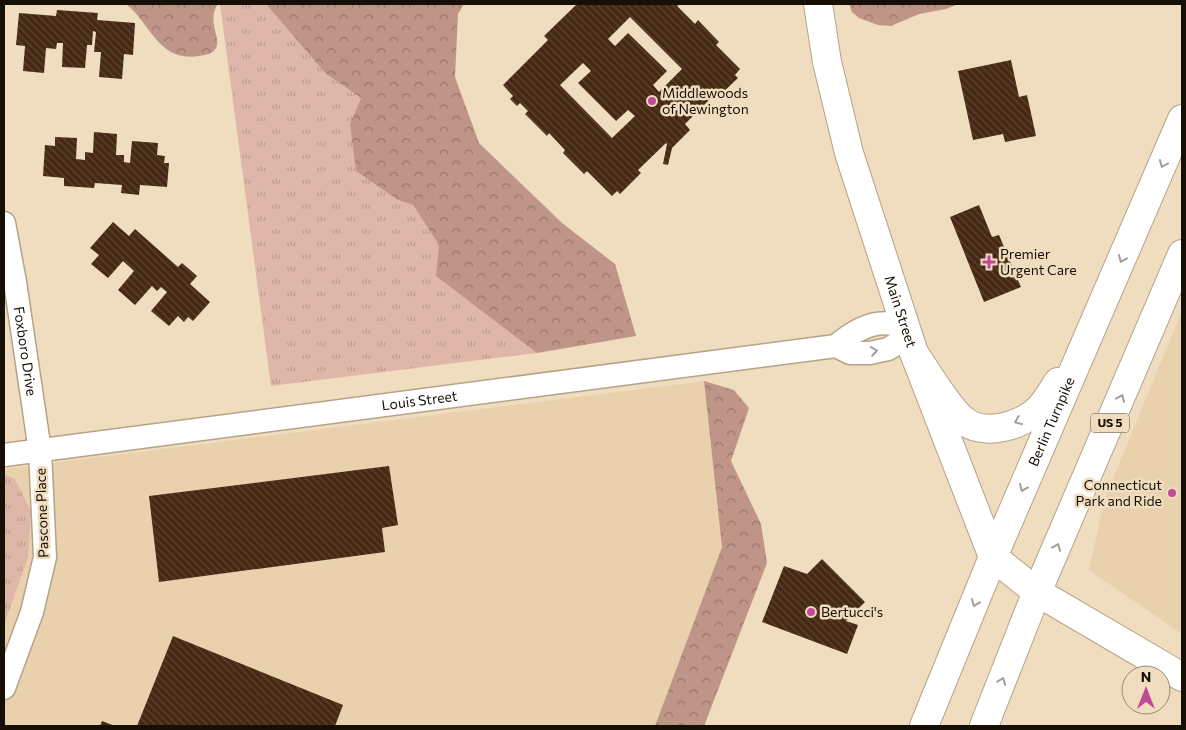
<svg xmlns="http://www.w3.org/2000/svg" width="1186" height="730" font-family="Commissioner,sans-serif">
	<defs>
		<pattern id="grass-tufts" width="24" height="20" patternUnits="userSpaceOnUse" patternTransform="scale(1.25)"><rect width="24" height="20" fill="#deb7a9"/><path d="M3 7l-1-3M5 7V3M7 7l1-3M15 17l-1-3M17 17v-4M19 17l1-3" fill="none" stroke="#be9c90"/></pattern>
		<pattern id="forest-crowns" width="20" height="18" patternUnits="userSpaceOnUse" patternTransform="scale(1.25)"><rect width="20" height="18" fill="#be9587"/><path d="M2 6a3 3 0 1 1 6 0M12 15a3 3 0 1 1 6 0" fill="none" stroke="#99786c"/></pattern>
		<pattern id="building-back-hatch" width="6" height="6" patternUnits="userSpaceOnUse" patternTransform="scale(1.25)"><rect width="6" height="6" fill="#452912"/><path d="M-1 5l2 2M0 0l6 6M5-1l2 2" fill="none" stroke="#5c4532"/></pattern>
	</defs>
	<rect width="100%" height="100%" fill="#f0dcbf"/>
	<g fill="#e9d1ad">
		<path d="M1182,311V634L1089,570L1105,498Z"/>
		<path d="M704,381L722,547L655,726H4V625L28,558L15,480L4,474V469Z"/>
	</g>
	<g fill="url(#grass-tufts)">
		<path d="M220,4H266L325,73L361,98L350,124L398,200L413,205L439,245L437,276L537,353L271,386Z"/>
		<path d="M4,474L15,479L31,511L28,558L4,625Z"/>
	</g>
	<g fill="url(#forest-crowns)">
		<path d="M126,4H218C206,21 222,39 216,48C213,54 205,55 199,56C158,62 152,25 126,4Z"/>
		<path d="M266,4H464L458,14L455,77L479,143L562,223L615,264L636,336L537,353L436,276L439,245L413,205L398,200L356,171L350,124L361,98L325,73Z"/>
		<path d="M849,4H958L946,9L919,14L891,26L878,25L859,18L852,12Z"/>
		<path d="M704,381L734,390L749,408L731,461L761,524L767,563L704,726H655L722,547Z"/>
	</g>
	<g fill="url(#building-back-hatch)" fill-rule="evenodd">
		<path d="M577,4H680L677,6L695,24L698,20L719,42L716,45L740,69L735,75L738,78L716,99L713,96L685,124L690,130L672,148L668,165L663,164L667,144L666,143L638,170L641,173L620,194L617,191L612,196L587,171L584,174L563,153L565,150L549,133L547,136L525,114L528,111L520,103L517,106L510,99L513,96L503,85L548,40L544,36ZM630,17L682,69L659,92L653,85L667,71L628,33L615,46L608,39ZM583,63L591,71L578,83L616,121L628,110L635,116L612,138L560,85Z"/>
		<path d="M57,10L98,13L97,20L135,23L133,55L124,54L122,79L99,77L101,52H94L96,32L93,31L92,45H87L85,68L62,67L63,43H57L56,49L46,48L44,73L23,71L25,46L16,45L19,13L56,16Z"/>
		<path d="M1011,60L1019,97L1027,95L1036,136L1005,142L1003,134L973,140L958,71Z"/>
		<path d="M94,132L117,134L116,155H124V162L130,163L132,141L158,143L157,155L165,156L164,163H169L167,187L140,185L139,195L121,193L122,185L95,183L94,188L64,186V178L43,176L45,145L55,146V137L77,138L76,159L85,160V152L93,153Z"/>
		<path d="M979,205L992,237L999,235L1021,287L984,302L950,217Z"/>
		<path d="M113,222L129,236L135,229L178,267L182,263L197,276L190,284L210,302L193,321L188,317L184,322L178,316L169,326L151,311L167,292L161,287L157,291L152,286L135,305L118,290L134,271L123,261L108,278L91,264L99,255L90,248Z"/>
		<path d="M389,466L398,525L382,528L385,552L159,582L149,496Z"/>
		<path d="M822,559L865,602L846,621L858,625L847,654L762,622L784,566L807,574Z"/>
		<path d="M173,636L343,705L335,726H137Z"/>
		<path d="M102,721L115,726H100Z"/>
	</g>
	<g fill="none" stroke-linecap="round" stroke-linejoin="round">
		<defs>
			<g id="minor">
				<path id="s1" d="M4,223L15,282L40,451L45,557L32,612L4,688"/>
				<path id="s2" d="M4,455L836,346L850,353H870L888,349L898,343L906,331C902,329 897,325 892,324C871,320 851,333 836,346"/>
			</g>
			<path id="tertiary" d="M1037,592L1182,677"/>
			<g id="secondary">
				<path id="s3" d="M818,4L827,62L849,153L914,353L993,557L1037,592"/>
			</g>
			<g id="trunk">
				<path d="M914,353C927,372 946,405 962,419C982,438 1023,426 1040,408C1047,400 1052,391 1058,382"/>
				<path id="s4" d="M924,726L993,557L1182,119"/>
				<path d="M984,726L1032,604L1182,254"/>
			</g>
		</defs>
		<use href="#minor" stroke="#b6a387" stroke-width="25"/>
		<use href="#tertiary" stroke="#b6a387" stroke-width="30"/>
		<use href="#secondary" stroke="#b6a387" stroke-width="30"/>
		<use href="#trunk" stroke="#b6a387" stroke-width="30"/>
		<use href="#minor" stroke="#fff" stroke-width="22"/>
		<use href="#tertiary" stroke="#fff" stroke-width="28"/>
		<use href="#secondary" stroke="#fff" stroke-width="28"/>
		<use href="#trunk" stroke="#fff" stroke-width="28"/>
	</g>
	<defs><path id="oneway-chevron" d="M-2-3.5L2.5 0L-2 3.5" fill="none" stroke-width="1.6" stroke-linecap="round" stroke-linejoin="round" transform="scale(1.25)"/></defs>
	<g stroke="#a29f9b">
		<use href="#oneway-chevron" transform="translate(1163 164) rotate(113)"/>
		<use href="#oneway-chevron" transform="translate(1122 259) rotate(113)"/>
		<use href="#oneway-chevron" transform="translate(874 351) rotate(-8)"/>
		<use href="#oneway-chevron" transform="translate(1121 398) rotate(-67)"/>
		<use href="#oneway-chevron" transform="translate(1018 421) rotate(158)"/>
		<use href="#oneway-chevron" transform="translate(1023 488) rotate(113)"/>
		<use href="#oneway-chevron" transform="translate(1057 547) rotate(-67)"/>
		<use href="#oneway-chevron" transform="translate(975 603) rotate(112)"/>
		<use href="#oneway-chevron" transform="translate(1002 681) rotate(-69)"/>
	</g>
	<g fill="#c2489a" stroke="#f0dcbf" stroke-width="2">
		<circle cx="652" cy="101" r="5"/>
		<path d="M986.5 254.5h5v5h5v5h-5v5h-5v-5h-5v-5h5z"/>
		<circle cx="1172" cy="493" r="5"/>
		<circle cx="811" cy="612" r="5"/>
	</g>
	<g text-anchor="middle" stroke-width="5" stroke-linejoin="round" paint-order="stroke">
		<rect fill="#f0dcbf" stroke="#574c3d" stroke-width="1" x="1091" y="413.5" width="38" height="19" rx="4"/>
		<g font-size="12" font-weight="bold" fill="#160f05">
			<text x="1110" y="427">US 5</text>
		</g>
		<g font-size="14" fill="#160f05" stroke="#f0dcbf" text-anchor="start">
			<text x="662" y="98">Middlewoods<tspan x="662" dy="16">of Newington</tspan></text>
			<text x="1000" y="259">Premier<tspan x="1000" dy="16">Urgent Care</tspan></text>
			<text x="1162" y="490" text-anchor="end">Connecticut<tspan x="1162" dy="16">Park and Ride</tspan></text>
			<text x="821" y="617">Bertucci's</text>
		</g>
		<g font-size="14" fill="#160f05" stroke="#f0dcbf">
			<text dy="5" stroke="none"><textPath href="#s3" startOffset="319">Main Street</textPath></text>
			<text dy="5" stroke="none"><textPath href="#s1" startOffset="130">Foxboro Drive</textPath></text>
			<text dy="5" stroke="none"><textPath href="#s2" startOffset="419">Louis Street</textPath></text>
			<text dy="5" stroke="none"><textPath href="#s4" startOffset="330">Berlin Turnpike</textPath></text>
			<text transform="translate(42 513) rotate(-92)" y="5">Pascone Place</text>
		</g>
	</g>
	<rect width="1186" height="730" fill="none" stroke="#160f05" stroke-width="10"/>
	<g transform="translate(1146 690)"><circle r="24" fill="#f0dcbf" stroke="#998a75"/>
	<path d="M0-4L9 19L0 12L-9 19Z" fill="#c2489a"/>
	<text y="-8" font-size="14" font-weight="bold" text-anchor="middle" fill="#160f05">N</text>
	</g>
</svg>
